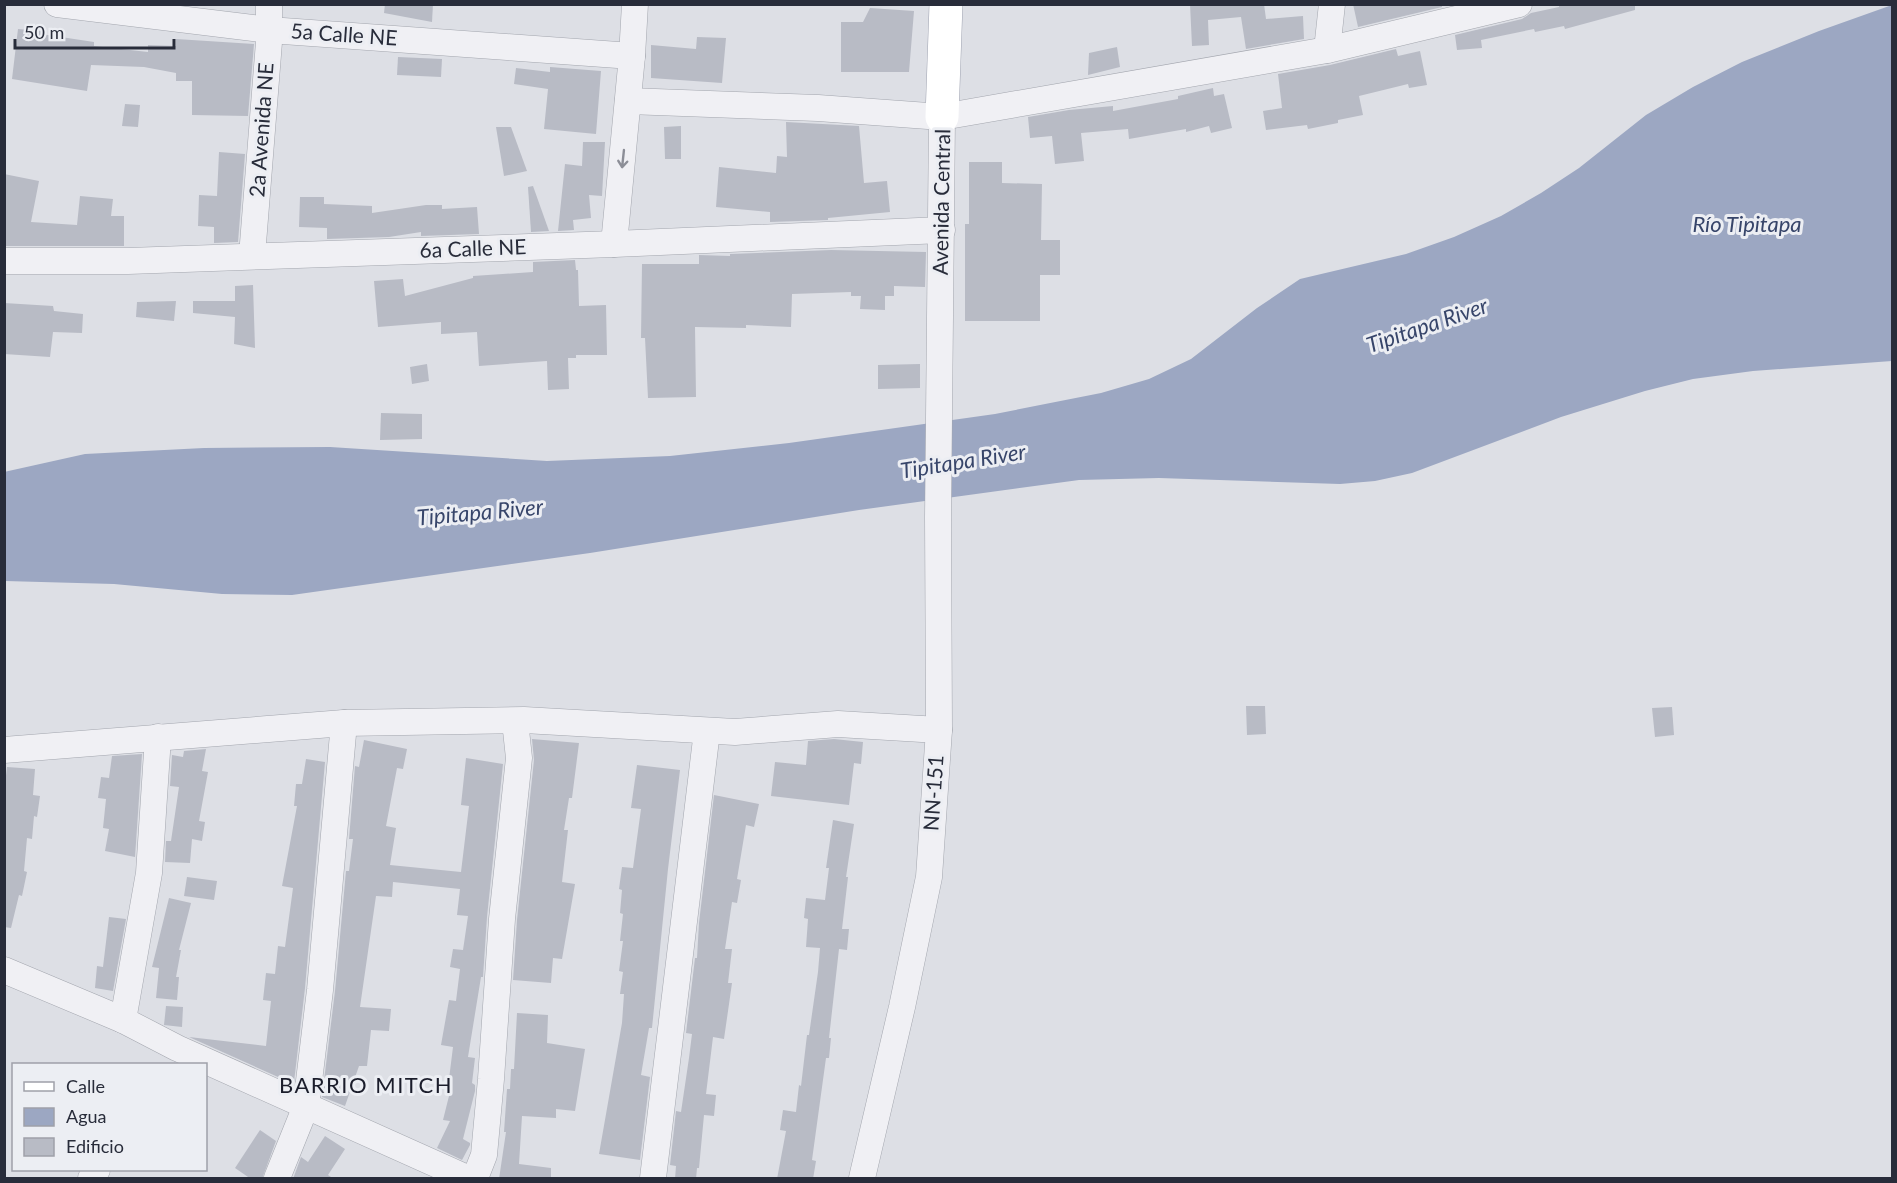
<svg xmlns="http://www.w3.org/2000/svg" width="1897" height="1183" font-family="Lato,sans-serif">
	<rect width="100%" height="100%" fill="#dddfe5"/>
	<path fill="#9ca7c2" d="M1892,5V361L1753,371L1693,379L1645,391L1561,417L1412,473L1375,481L1340,484L1159,478L1079,480L859,510L590,553L292,595L222,594L114,584L5,581L4,472L85,454L204,448L330,447L547,461L670,456L789,443L995,414L1101,393L1149,379L1191,359L1257,308L1300,279L1406,254L1454,237L1501,216L1541,193L1579,168L1646,115L1693,87L1742,62L1819,31Z"/>
	<g fill="#b8bbc5">
		<path d="M385,4H433L432,22L384,13Z"/>
		<path d="M1190,4H1264L1266,19L1303,16L1304,39L1246,49L1241,17L1208,20L1209,45L1192,46Z"/>
		<path d="M1353,4H1442V7L1358,27Z"/>
		<path d="M1559,4H1635V10L1565,29L1564,26L1535,32L1534,29L1481,40L1482,48L1457,50L1455,35L1522,19L1531,13L1559,7Z"/>
		<path d="M870,8L914,11L909,72H841V22H863Z"/>
		<path d="M18,29L41,31V34L94,42V46L148,52V45L176,46V39L254,44L248,116L192,115V81H176V73L144,67L91,65L87,91L12,79Z"/>
		<path d="M697,37L726,38L722,83L651,78V45L696,49Z"/>
		<path d="M1117,47L1120,67L1088,75L1089,53Z"/>
		<path d="M1396,49L1398,56L1420,51L1427,85L1409,88L1408,84L1359,96L1363,115L1338,120V123L1308,129L1307,125L1266,130L1263,111L1282,108L1278,74L1330,65Z"/>
		<path d="M398,57L442,59L441,77L397,75Z"/>
		<path d="M550,67L601,71L596,134L544,129L548,89L514,84L516,68L550,72Z"/>
		<path d="M1213,88L1214,96L1224,94L1232,128L1211,133L1209,126L1186,132V129L1129,139L1128,129L1081,133L1084,161L1055,164L1052,136L1030,138L1028,117L1069,110L1113,106V111L1178,99V96Z"/>
		<path d="M125,104L140,105L138,127L122,126Z"/>
		<path d="M786,122L859,126L864,183L887,181L890,212L828,218V220L770,222V212L716,207L719,167L776,173L777,156L787,157Z"/>
		<path d="M681,126V159H665L664,127Z"/>
		<path d="M496,127H511L527,171L504,176Z"/>
		<path d="M583,142H605L602,196L589,195L591,218L573,220L574,230L558,231L565,164L582,166Z"/>
		<path d="M219,152L245,154L238,242L214,243V227L198,226L199,195L217,196Z"/>
		<path d="M969,162H1002V183L1042,184L1041,240H1060V275H1040V321H965V224H969Z"/>
		<path d="M4,174L39,181L31,222L77,225L80,196L113,199L111,216H124V246H4Z"/>
		<path d="M533,186L549,231L531,232L528,187Z"/>
		<path d="M300,197H324V204L372,206V213L426,205H442V209L477,207L479,234L421,236V232L389,237L327,239V228L299,227Z"/>
		<path d="M831,250L926,252L925,287L894,286V296H885V310L860,309L861,296H851V292L792,294L791,327L746,325V328L695,327L696,397L648,398L645,338H641L642,264H699V255L730,256V254Z"/>
		<path d="M575,260L576,270H578L579,306L606,305L607,355H576V358H568L569,389L548,390L547,361L479,366L477,332L441,334V322L378,327L374,281L403,279L405,296L473,278V276L533,272V262Z"/>
		<path d="M253,285L255,348L234,344L235,317L193,313V301H235V286Z"/>
		<path d="M176,301L174,321L136,317L137,302Z"/>
		<path d="M4,303L53,306L54,311L83,314L82,333L53,332L50,357L4,354Z"/>
		<path d="M427,364L429,381L412,384L410,367Z"/>
		<path d="M920,364V388L878,389V365Z"/>
		<path d="M381,413L422,414V439L380,440Z"/>
		<path d="M1246,706H1265L1266,734L1247,735Z"/>
		<path d="M1672,707L1674,735L1655,737L1652,708Z"/>
		<path d="M532,739L579,743L572,798H569L564,830H568L562,882L575,884L562,959L553,958L551,983L513,980L517,920L534,760Z"/>
		<path d="M834,739L863,742L861,764L854,763L849,805L771,796L775,762L806,765L808,741Z"/>
		<path d="M364,740L407,749L403,769L397,768L386,826L396,828L390,865L461,872L469,806L461,805L466,758L503,764L487,917L483,977H481L468,1057L475,1058L472,1083L475,1085V1091L463,1139L470,1143V1145L462,1160L437,1148L450,1121L443,1120L449,1096L447,1095L453,1047L441,1045L449,1000L456,1001L460,969L450,967L453,949L463,950L468,916L457,915L460,889L393,882L392,897L376,896L360,1007L391,1009L389,1031L371,1030L367,1066H359L345,1106L322,1097L335,991L346,871H349L353,839H349L355,766L359,767Z"/>
		<path d="M206,749L202,771L208,772L199,821L205,822L202,841L192,839L190,863L165,862L166,841H171L179,787L170,786L172,755L183,757L184,751Z"/>
		<path d="M142,754L135,857L105,851L109,829L103,828L106,799L98,798L101,777L109,778L112,756Z"/>
		<path d="M306,759L325,762L305,988L294,1082L287,1081L189,1037L266,1046L271,1001L263,1000L266,973L275,974L278,946L285,947L293,888L282,886L297,806H294L296,784H302Z"/>
		<path d="M637,765L680,770L668,869L652,1028H649L641,1075L650,1077L640,1160L599,1154L622,1023L624,994H620L623,972L619,971L623,941H620L623,914L620,913L622,890L619,889L622,867L633,868L641,809L631,808Z"/>
		<path d="M7,767L35,769L33,795L40,796L37,817L34,816L32,839L27,838L24,871L27,872L22,896L19,895L11,928L4,927V792Z"/>
		<path d="M714,795L759,804L754,827L746,825L737,879L741,880L737,903L732,902L725,949H732L728,983H732L724,1039L713,1037L706,1094L716,1095L714,1116L704,1115L699,1168H697L696,1179H675L676,1166L670,1165L676,1111L681,1112L689,1058L692,1034L686,1033L695,958H697L699,923Z"/>
		<path d="M833,820L854,824L846,877H848L842,929H849L847,950L839,949L829,1038H831L829,1058H826L812,1160L816,1161L813,1179H777L786,1131L780,1130L783,1110L796,1112L799,1085L801,1086L807,1035H809L818,972L820,948L806,947L808,919L804,918L806,898L825,900L829,868H826Z"/>
		<path d="M187,877L217,881L214,900L184,896Z"/>
		<path d="M169,898L191,903L179,950H181L176,977H179L177,1000L156,998L159,968L152,967Z"/>
		<path d="M109,917L126,919L113,991L95,988L97,966L103,967Z"/>
		<path d="M166,1006L183,1007L182,1027L164,1025Z"/>
		<path d="M517,1013L548,1015L547,1043L585,1049L575,1111L556,1109V1118L522,1116L519,1164L551,1168V1179H499L506,1132H504L507,1089H510L511,1069H514Z"/>
		<path d="M260,1130L276,1141L262,1179H251L235,1168Z"/>
		<path d="M325,1136L345,1149L328,1175L334,1179H293L301,1157L308,1162Z"/>
	</g>
	<g fill="none" stroke-linecap="round" stroke-linejoin="round">
		<defs>
			<g id="minor">
				<path d="M57,4L269,30L632,56"/>
				<path d="M1327,50L1332,4"/>
				<path d="M628,101L818,108L942,117L1327,50L1519,4"/>
				<path d="M614,244L632,56L635,4"/>
				<path d="M252,256L269,42V4"/>
				<path d="M4,261H128L614,244L942,230"/>
				<path d="M4,750L344,723L524,720L735,732L838,724L939,730"/>
				<path d="M4,970L123,1020L177,1048L467,1178"/>
				<path d="M123,1020L149,873L158,737"/>
				<path d="M91,1178L97,1170"/>
				<path d="M277,1178L306,1106L320,990L344,723"/>
				<path d="M475,1178L484,1155L491,1079L502,919L519,758L515,721"/>
				<path d="M653,1178L707,731"/>
				<path d="M862,1178L902,1007L929,877L939,730L938,517L942,117"/>
			</g>
			<path id="major" d="M942,117L946,4"/>
		</defs>
		<use href="#minor" stroke="#a3a6ae" stroke-width="27"/>
		<use href="#major" stroke="#9ea2b0" stroke-width="34"/>
		<use href="#minor" stroke="#f0f0f4" stroke-width="26"/>
		<use href="#major" stroke="#fff" stroke-width="33"/>
	</g>
	<defs><path id="oneway-shaft" d="M-6 0H5M1.5-3L5.5 0L1.5 3" fill="none" stroke-width="1.6" stroke-linecap="round" stroke-linejoin="round" transform="scale(1.5)"/></defs>
	<use stroke="#8c8e97" href="#oneway-shaft" transform="translate(623 159) rotate(96)"/>
	<g text-anchor="middle" stroke-width="6" stroke-linejoin="round" paint-order="stroke">
		<g font-size="21" fill="#282c3a" stroke="#eceef3">
			<text transform="translate(344 35) rotate(4)" y="7">5a Calle NE</text>
			<text transform="translate(262 130) rotate(-86)" y="7">2a Avenida NE</text>
			<text transform="translate(942 202) rotate(-89)" y="7">Avenida Central</text>
			<text transform="translate(473 249) rotate(-2)" y="7">6a Calle NE</text>
			<text transform="translate(934 793) rotate(-86)" y="7">NN-151</text>
		</g>
		<g font-size="22" font-style="italic" fill="#37456a" stroke="#eceef3">
			<text x="1747" y="232">Río Tipitapa</text>
			<text transform="translate(1427 325) rotate(-19)" y="8">Tipitapa River</text>
			<text transform="translate(963 461) rotate(-9)" y="8">Tipitapa River</text>
			<text transform="translate(480 512) rotate(-5)" y="8">Tipitapa River</text>
		</g>
		<g font-size="22" letter-spacing="1.5" fill="#1b1d2b" stroke="#eceef3">
			<text x="366" y="1093">BARRIO MITCH</text>
		</g>
	</g>
	<rect width="1897" height="1183" fill="none" stroke="#282c3a" stroke-width="12"/>
	<rect x="12" y="1063" width="195" height="108" fill="#eceef3" stroke="#9ea0a9" stroke-width="1.5"/>
	<rect x="24" y="1082" width="30" height="9" fill="#ffffff" stroke="#9ea0a9" stroke-width="1.5"/>
	<text x="66" y="1093" font-size="18" fill="#282c3a">Calle</text>
	<rect x="24" y="1108" width="30" height="18" fill="#9ca7c2" stroke="#9ea0a9" stroke-width="1.5"/>
	<text x="66" y="1123" font-size="18" fill="#282c3a">Agua</text>
	<rect x="24" y="1138" width="30" height="18" fill="#b8bbc5" stroke="#9ea0a9" stroke-width="1.5"/>
	<text x="66" y="1153" font-size="18" fill="#282c3a">Edificio</text>
	<path d="M15 39v9h159v-9" fill="none" stroke="#282c3a" stroke-width="3"/>
	<text x="24" y="39" font-size="18" fill="#282c3a" stroke="#eceef3" stroke-width="4.5" paint-order="stroke">50 m</text>
</svg>
